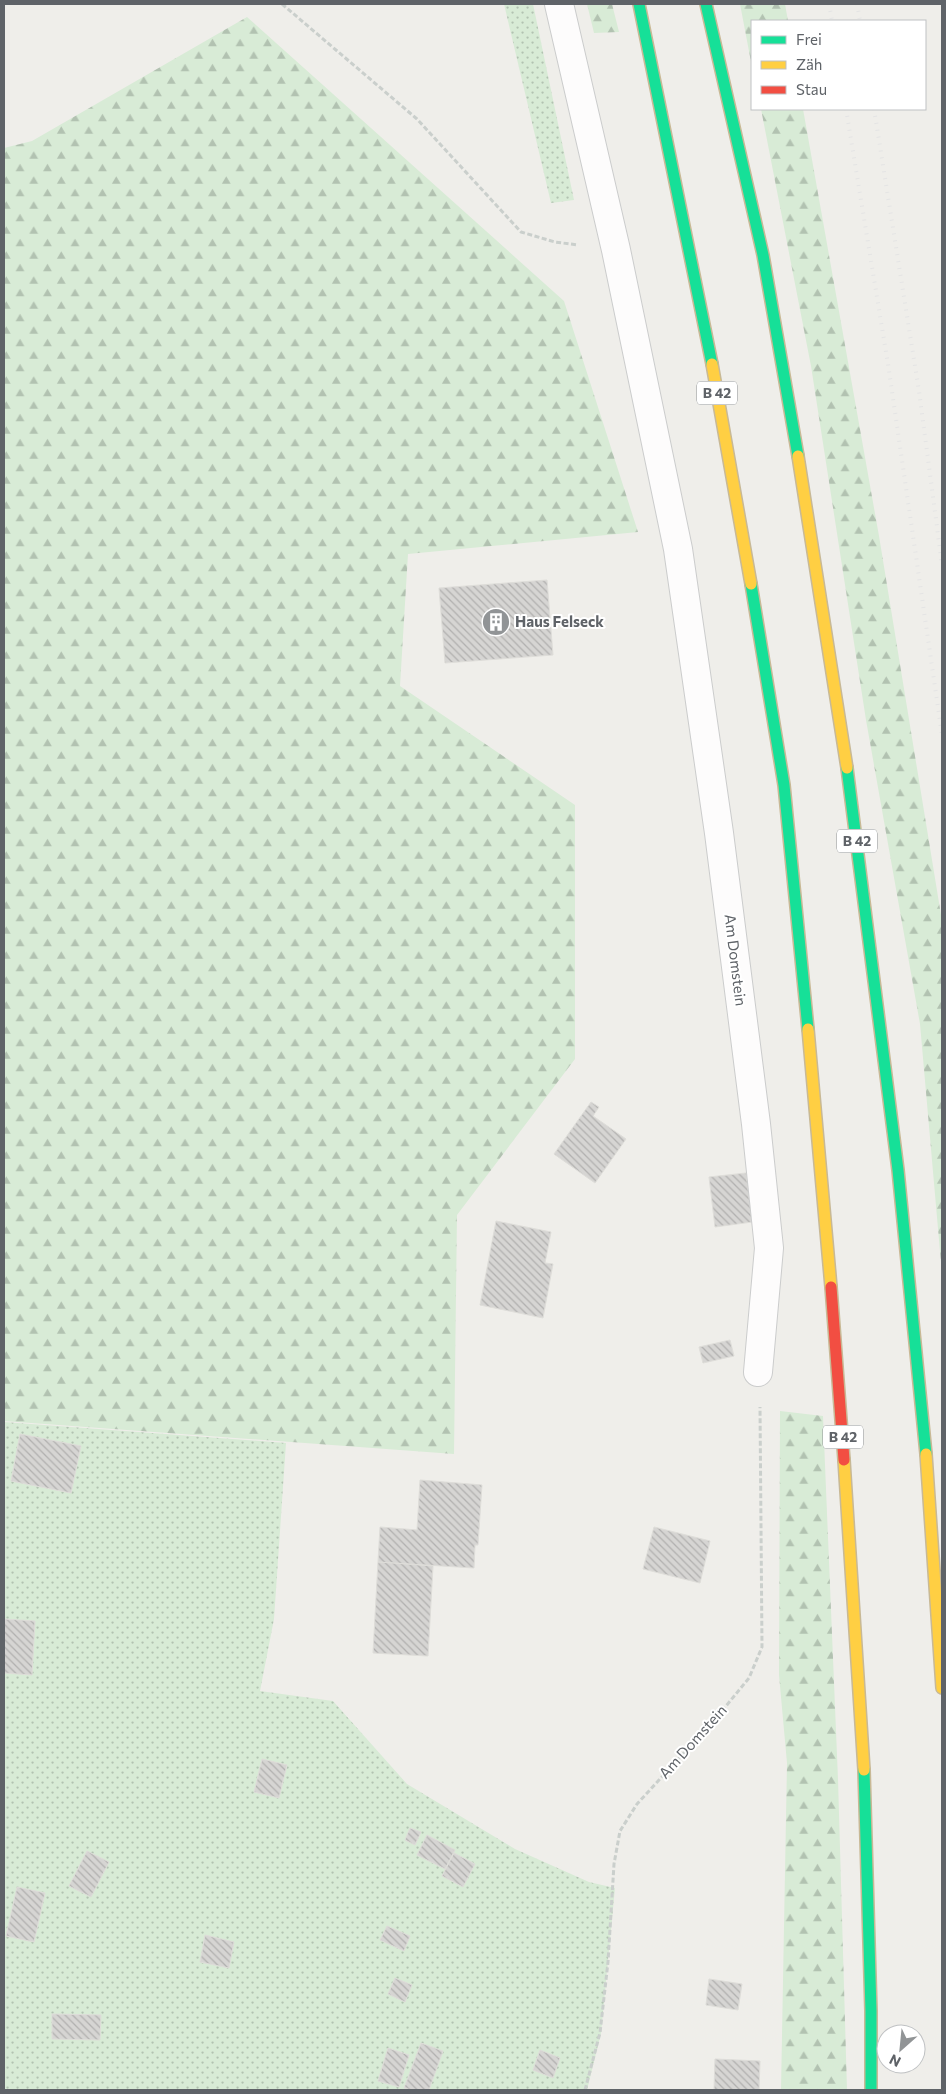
<svg xmlns="http://www.w3.org/2000/svg" width="946" height="2094" font-family="Commissioner,sans-serif">
	<defs>
		<pattern id="green-dots" width="8" height="8" patternUnits="userSpaceOnUse" patternTransform="scale(1.25)"><rect width="8" height="8" fill="#d8ebd6"/><path d="M2 2h.1M6 6h.1" fill="none" stroke="#b2c2b1" stroke-width="1.8" stroke-linecap="round"/></pattern>
		<pattern id="forest-firs" width="22" height="20" patternUnits="userSpaceOnUse" patternTransform="scale(1.25)"><rect width="22" height="20" fill="#d8ebd6"/><path d="M5 1l3.5 6h-7zM16 11l3.5 6h-7z" fill="#b2c2b1"/></pattern>
		<pattern id="building-back-hatch" width="6" height="6" patternUnits="userSpaceOnUse" patternTransform="scale(1.25)"><rect width="6" height="6" fill="#d6d5d3"/><path d="M-1 5l2 2M0 0l6 6M5-1l2 2" fill="none" stroke="#b1b0af"/></pattern>
	</defs>
	<rect width="100%" height="100%" fill="#efeeea"/>
	<g fill="url(#green-dots)">
		<path d="M504,4H533L574,200L551,203Z"/>
		<path d="M4,1422L286,1443L274,1619L260,1691L333,1701L407,1784L515,1849L589,1882L615,1888L601,2033L587,2090H4Z"/>
	</g>
	<g fill="url(#forest-firs)">
		<path d="M587,4H612L619,32L594,33Z"/>
		<path d="M740,4H785L788,21H752V67Z"/>
		<path d="M247,17L564,301L638,532L408,554L400,686L575,805V1059L457,1215L454,1454L4,1421V148L32,141Z"/>
		<path d="M761,109H803L879,536L942,921V1274L920,1024L866,720L811,366Z"/>
		<path d="M780,1411L823,1416L838,1779L847,2090H781L787,1763L779,1675Z"/>
	</g>
	<g fill="url(#building-back-hatch)" stroke="#deddd9">
		<path d="M547,580L553,655L445,663L439,588Z"/>
		<path d="M591,1102L599,1107L593,1116L626,1139L595,1183L554,1154Z"/>
		<path d="M746,1173L752,1222L715,1227L709,1177Z"/>
		<path d="M496,1221L551,1232L545,1263L553,1264L543,1318L480,1305Z"/>
		<path d="M730,1340L734,1356L703,1363L699,1347Z"/>
		<path d="M20,1434L81,1446L71,1493L11,1481Z"/>
		<path d="M420,1480L482,1485L478,1545H475L474,1568L378,1562L380,1527L417,1530Z"/>
		<path d="M654,1527L710,1541L700,1583L643,1569Z"/>
		<path d="M378,1562L433,1566L428,1656L373,1653Z"/>
		<path d="M4,1619L35,1621L32,1675L4,1673Z"/>
		<path d="M262,1759L287,1765L279,1798L254,1792Z"/>
		<path d="M410,1828L421,1832L415,1845L405,1840Z"/>
		<path d="M427,1835L455,1850L445,1869L417,1855Z"/>
		<path d="M87,1851L109,1862L91,1897L69,1886Z"/>
		<path d="M454,1853L475,1864L463,1887L442,1876Z"/>
		<path d="M17,1887L45,1893L34,1942L6,1936Z"/>
		<path d="M387,1926L410,1936L404,1951L380,1940Z"/>
		<path d="M205,1935L234,1942L229,1968L200,1962Z"/>
		<path d="M395,1978L412,1985L405,2002L388,1994Z"/>
		<path d="M709,1979L742,1984L738,2010L706,2005Z"/>
		<path d="M52,2014L101,2015L100,2040L52,2039Z"/>
		<path d="M421,2043L443,2051L429,2090H412L404,2088Z"/>
		<path d="M388,2048L409,2055L399,2087L378,2081Z"/>
		<path d="M540,2050L560,2058L553,2078L533,2070Z"/>
		<path d="M715,2059L760,2061L759,2090H714Z"/>
	</g>
	<g fill="none" stroke-linecap="round" stroke-linejoin="round">
		<defs>
			<path id="street" d="M559,4L616,250L678,549L719,833L756,1124L769,1248L758,1372"/>
			<g id="fast">
				<path d="M639,4L712,364"/>
				<path d="M706,4L763,255L798,456"/>
				<path d="M751,584L784,785L808,1029"/>
				<path d="M847,768L898,1170L926,1454"/>
				<path d="M864,1770L871,2011V2090"/>
			</g>
			<g id="slow">
				<path d="M712,364L751,584"/>
				<path d="M798,456L847,768"/>
				<path d="M808,1029L831,1287"/>
				<path d="M926,1454L942,1688"/>
				<path d="M844,1460L864,1770"/>
			</g>
			<path id="jam" d="M831,1287L844,1460"/>
		</defs>
		<use href="#street" stroke="#cbcccc" stroke-width="30"/>
		<use href="#fast" stroke="#c8b996" stroke-width="14"/>
		<use href="#slow" stroke="#c8b996" stroke-width="14"/>
		<use href="#jam" stroke="#c8b996" stroke-width="14"/>
		<g stroke="#cacfcc" stroke-width="3" stroke-dasharray="5 2.5" stroke-linecap="butt">
			<path d="M282,4L417,119L521,232L555,242L578,245"/>
			<path d="M585,2090L600,2033L608,1962L614,1864L620,1831L637,1804L717,1717L749,1678L762,1647L760,1407"/>
		</g>
		<use href="#street" stroke="#fdfcfc" stroke-width="28"/>
		<use href="#fast" stroke="#16e098" stroke-width="11"/>
		<use href="#slow" stroke="#ffcf43" stroke-width="11"/>
		<use href="#jam" stroke="#f24e42" stroke-width="11"/>
		<g stroke="#e4e4e4" stroke-width="4" stroke-dasharray="1 6" stroke-linecap="butt">
			<path d="M829,4L832,21"/>
			<path d="M857,4L860,21"/>
			<path d="M846,109L888,364L942,735"/>
			<path d="M874,109L919,391L942,565"/>
		</g>
	</g>
	<defs>
		<symbol id="building-disc" viewBox="-11 -11 22 22"><circle r="9.5" fill="#919496" stroke="#fff"/><path d="M-4-6H4V6H1V3H-1V6H-4ZM-2.5-4.3h1.7v1.8h-1.7ZM.8-4.3h1.7v1.8H.8ZM-2.5-1h1.7V.8h-1.7ZM.8-1h1.7V.8H.8Z" fill="#fff"/></symbol>
	</defs>
	<g fill-rule="evenodd">
		<use href="#building-disc" x="480" y="606" width="32" height="32"/>
	</g>
	<g text-anchor="middle" stroke-width="4" stroke-linejoin="round" paint-order="stroke">
		<g fill="#fff" stroke="#8f9295" stroke-width="1">
			<rect x="697" y="381.5" width="40" height="23" rx="4"/>
			<rect x="837" y="829.5" width="40" height="23" rx="4"/>
			<rect x="823" y="1425.5" width="40" height="23" rx="4"/>
		</g>
		<g font-size="14" font-weight="bold" fill="#5f6368">
			<text x="717" y="398">B 42</text>
			<text x="857" y="846">B 42</text>
			<text x="843" y="1442">B 42</text>
		</g>
		<g font-size="15" font-weight="bold" fill="#5f6368" stroke="#fff" text-anchor="start">
			<text x="515" y="627">Haus Felseck</text>
		</g>
		<g font-size="15" fill="#5f6368" stroke="#fff">
			<text transform="translate(735 960) rotate(83)" y="5">Am Domstein</text>
			<text transform="translate(693 1742) rotate(-48)" y="5">Am Domstein</text>
		</g>
	</g>
	<rect width="946" height="2094" fill="none" stroke="#5f6368" stroke-width="10"/>
	<rect x="751" y="20" width="175" height="90" fill="#ffffff" stroke="#bfc1c3"/>
	<rect x="761" y="36" width="25" height="8" fill="#16e098" stroke="#bfc1c3"/>
	<text x="796" y="45" font-size="15" fill="#5f6368">Frei</text>
	<rect x="761" y="61" width="25" height="8" fill="#ffcf43" stroke="#bfc1c3"/>
	<text x="796" y="70" font-size="15" fill="#5f6368">Zäh</text>
	<rect x="761" y="86" width="25" height="8" fill="#f24e42" stroke="#bfc1c3"/>
	<text x="796" y="95" font-size="15" fill="#5f6368">Stau</text>
	<g transform="translate(901 2049) rotate(207)"><circle r="24" fill="#ffffff" stroke="#bfc1c3"/>
	<path d="M0-4L9 19L0 12L-9 19Z" fill="#919496"/>
	<text y="-8" font-size="14" font-weight="bold" text-anchor="middle" fill="#5f6368">N</text>
	</g>
</svg>
